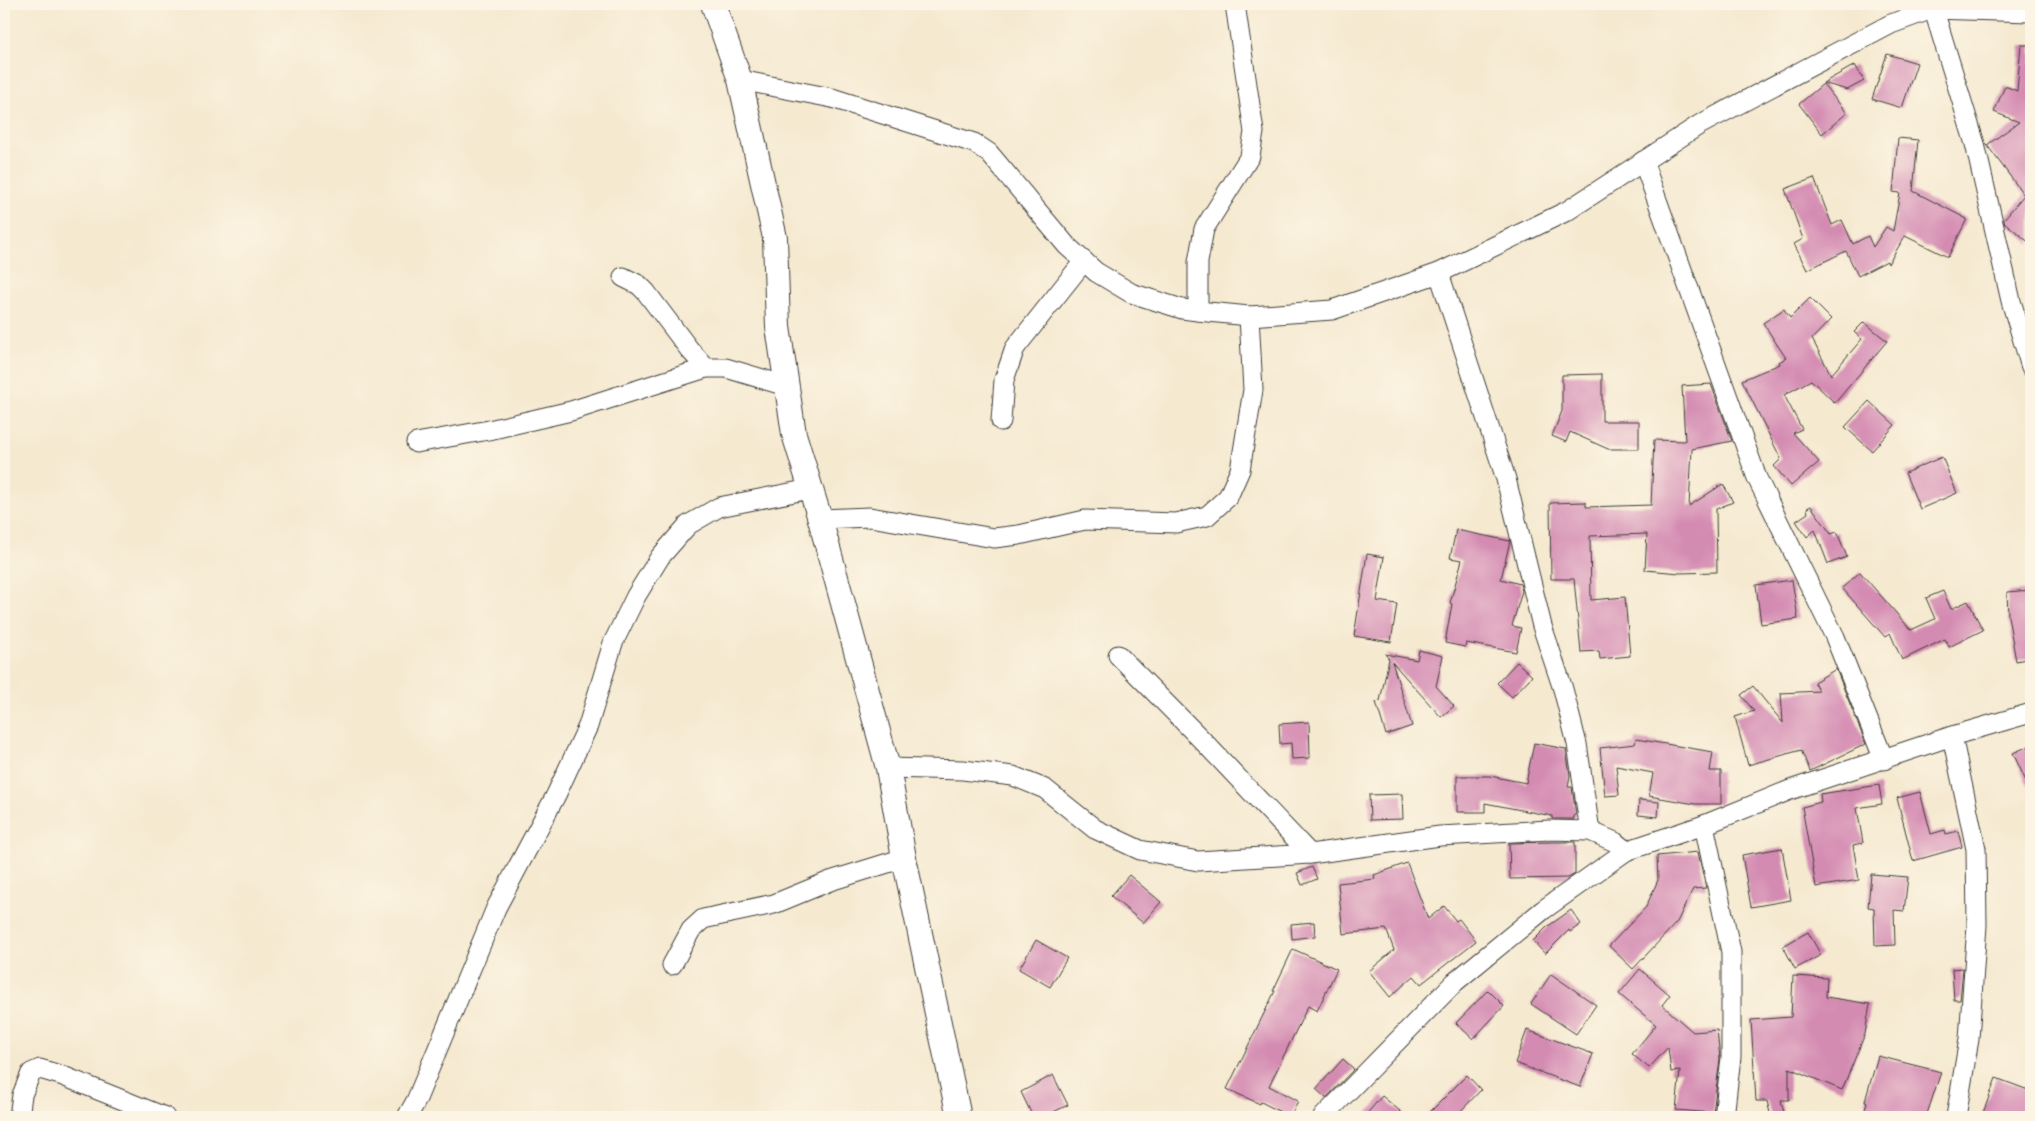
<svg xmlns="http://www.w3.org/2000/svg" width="2035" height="1121" font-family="'Playpen Sans',sans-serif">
	<rect width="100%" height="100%" fill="#fcf5e5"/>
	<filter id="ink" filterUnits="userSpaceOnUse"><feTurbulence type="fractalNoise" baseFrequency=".02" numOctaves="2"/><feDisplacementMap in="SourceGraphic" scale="10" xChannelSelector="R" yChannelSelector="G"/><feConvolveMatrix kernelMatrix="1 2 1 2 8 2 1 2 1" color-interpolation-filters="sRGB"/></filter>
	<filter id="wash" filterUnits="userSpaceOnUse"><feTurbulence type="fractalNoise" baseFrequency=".0096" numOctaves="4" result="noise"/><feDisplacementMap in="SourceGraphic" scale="20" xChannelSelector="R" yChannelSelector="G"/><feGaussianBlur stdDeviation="1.12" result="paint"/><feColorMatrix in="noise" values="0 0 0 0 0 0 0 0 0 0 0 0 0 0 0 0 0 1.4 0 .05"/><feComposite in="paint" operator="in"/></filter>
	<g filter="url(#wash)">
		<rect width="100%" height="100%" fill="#f5e9d0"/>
		<g id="blocks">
			<g fill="#d48bb2">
				<path d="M2021,45H2031V244L2004,222V219L2024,195L1987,145L2019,122L1994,112L2005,86L2017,91Z"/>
				<path d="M1887,54L1917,63L1902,108L1872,99Z"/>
				<path d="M1855,65L1864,81L1847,90L1823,83Z"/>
				<path d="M1823,84L1847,113L1822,134L1799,104Z"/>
				<path d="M1898,138L1918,140L1913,191L1967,219L1948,257L1905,236L1888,264L1887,261L1858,276L1846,251L1807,270L1794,244L1803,239L1785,189L1814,178L1832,225L1842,220L1853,244L1868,236L1873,247L1886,227L1893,231L1900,193L1893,192Z"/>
				<path d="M1810,298L1831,319L1812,339L1831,375L1862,339L1854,332L1864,322L1887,341L1835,403L1811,380L1784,395L1802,429L1793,433L1819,462L1791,486L1774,466L1781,459L1742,380L1780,364L1779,362L1786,358L1763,323L1784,309L1790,318Z"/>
				<path d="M1602,374V421H1639V449H1608L1570,432L1566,442L1552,436L1562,411V375Z"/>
				<path d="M1711,384L1732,441L1692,449L1689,506L1723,484L1733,502L1716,509L1717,572L1680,573L1645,570L1647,534L1590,536L1591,600L1625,597L1630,656L1600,659L1599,651L1581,652L1574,579H1551L1550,503L1586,502V507L1651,505L1654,440L1685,441L1682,386Z"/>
				<path d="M1869,401L1895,425L1872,451L1845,427Z"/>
				<path d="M1942,457L1957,493L1920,509L1905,473Z"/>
				<path d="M1811,506L1831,534L1837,532L1847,557L1828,564L1815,530L1807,537L1796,521L1808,513L1807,508Z"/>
				<path d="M1456,530L1510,541L1501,579L1520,584L1522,591L1512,626L1521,628L1516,652L1466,643L1465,647L1445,643L1452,604L1450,603L1462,560L1450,558Z"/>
				<path d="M1367,554L1384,557L1377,601L1397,604L1391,642L1354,636Z"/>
				<path d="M1860,572L1911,630L1935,619L1926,598L1943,591L1951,609L1968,601L1983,630L1949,647L1945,639L1902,660L1890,633L1885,637L1842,588Z"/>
				<path d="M1792,580L1798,619L1761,624L1756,585Z"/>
				<path d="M2031,590V658L2016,661L2008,616L2007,592Z"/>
				<path d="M1419,650L1443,656L1436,686L1454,706L1441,717L1392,662L1412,726L1386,735L1376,702L1380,701L1389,659L1385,654L1417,660Z"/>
				<path d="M1517,662L1532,676L1512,697L1497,683Z"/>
				<path d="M1836,669L1866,744L1810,771L1801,750L1748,765L1735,717L1754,711L1741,695L1753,686L1783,723L1781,693L1819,691L1814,682Z"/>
				<path d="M1309,722L1310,758L1292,759L1291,743L1280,744L1279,724Z"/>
				<path d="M1636,739L1713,752L1710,771H1721V804H1695L1649,796L1653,773L1616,766L1619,795L1605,796L1600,748L1635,744Z"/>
				<path d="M1534,743L1566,749L1570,775L1568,787H1572L1576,815H1574V819H1552V816L1485,803V812H1457V776H1490L1526,783Z"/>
				<path d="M2031,745V792L2013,753Z"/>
				<path d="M1879,785L1882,804L1857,808L1863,843L1853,845L1859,880L1816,887L1802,807L1821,802L1820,794Z"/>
				<path d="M1920,792L1931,834L1945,830L1946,834L1958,831L1962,847L1913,861L1897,798Z"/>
				<path d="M1402,794L1403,819L1370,820L1369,795Z"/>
				<path d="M1639,800L1659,802L1658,817L1638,815Z"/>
				<path d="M1552,842H1575V874L1568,878L1510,879L1509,843Z"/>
				<path d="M1782,848L1791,900L1751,907L1742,855Z"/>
				<path d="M1698,852L1706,888L1693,889L1677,922L1633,969L1609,946L1646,907L1658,880L1657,856Z"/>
				<path d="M1407,863L1428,919L1444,906L1456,921L1459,919L1476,941L1421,984L1414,976L1390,997L1369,971L1394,950L1386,929L1343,934L1338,883L1375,879L1374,875Z"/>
				<path d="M1312,867L1317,879L1302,885L1297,873Z"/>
				<path d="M1871,874L1908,877L1904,911L1894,910L1895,945L1875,946L1874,908L1868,907Z"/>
				<path d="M1129,875L1161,902L1143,923L1111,896Z"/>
				<path d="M1571,910L1581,924L1570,932L1569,930L1545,954L1533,941L1547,927Z"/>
				<path d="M1314,922L1315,936L1292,939L1291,924Z"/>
				<path d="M1808,932L1821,955L1795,969L1783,946Z"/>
				<path d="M1036,940L1067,958L1050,987L1019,969Z"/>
				<path d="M1293,949L1337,969L1317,1011L1308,1006L1269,1086L1298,1101L1290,1117L1261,1102L1260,1104L1227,1089L1275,991H1273Z"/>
				<path d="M1963,968L1960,1000H1954L1952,969Z"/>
				<path d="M1640,969L1670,995L1662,1005L1693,1032L1717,1030L1720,1059L1713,1113L1676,1110L1680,1071L1671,1072L1668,1047L1649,1068L1632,1054L1656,1025L1619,994Z"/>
				<path d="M1551,974L1596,1005L1576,1034L1531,1004Z"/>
				<path d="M1793,976L1827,978L1826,997L1870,1004L1865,1034L1842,1090L1789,1068V1100H1781L1785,1117H1771L1767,1101H1756L1751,1020L1791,1017Z"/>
				<path d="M1488,990L1504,1006L1473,1039L1456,1023Z"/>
				<path d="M1527,1030L1593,1054L1580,1087L1515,1063Z"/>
				<path d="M1878,1056L1941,1072L1926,1117H1863L1867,1102L1865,1101Z"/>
				<path d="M1343,1059L1354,1069L1326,1098L1316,1089Z"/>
				<path d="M1053,1075L1068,1105L1043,1117H1033L1021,1092Z"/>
				<path d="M1467,1075L1481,1090L1455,1117H1425Z"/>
				<path d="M1996,1078L2031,1091V1117H1995L1983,1113Z"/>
				<path d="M1382,1096L1407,1117H1364Z"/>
			</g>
		</g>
	</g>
	<g filter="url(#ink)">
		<use href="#blocks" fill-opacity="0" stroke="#3d3b37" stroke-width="1"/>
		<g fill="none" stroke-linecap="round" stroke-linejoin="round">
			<defs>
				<g id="minor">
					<path d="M1932,4L1975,144L2011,301L2031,367"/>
					<path d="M740,80L832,98L974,143L989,153L1067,246L1096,272L1131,293L1182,309L1198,311L1249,316L1332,310L1439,273L1567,211L1699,125L1891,24L1932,9L2031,12"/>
					<path d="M1643,161L1757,478L1835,637L1884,760"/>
					<path d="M1439,273L1506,479L1542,626L1563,689L1577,744L1590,831"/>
					<path d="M623,277L639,285L646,292L689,349L706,368"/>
					<path d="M1198,311V262L1204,229L1250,156L1254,132L1235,4"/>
					<path d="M1001,421L1004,380L1015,348L1084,261"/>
					<path d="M416,443L489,430L571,411L706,368H726L786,386"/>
					<path d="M820,519L870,517L994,538L1019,535L1085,520L1176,523L1207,516L1228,497L1240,470L1253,390L1249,316"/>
					<path d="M1118,655L1203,741L1310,854"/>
					<path d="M1952,736L1976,849L1977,925L1969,1039L1956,1117"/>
					<path d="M888,768L963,770L1013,776L1045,789L1095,829L1140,850L1198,861L1310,854L1440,836L1549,830L1590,831L1615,842L1626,851"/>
					<path d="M1704,825L1731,952V1057L1724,1117"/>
					<path d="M672,965L691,930L703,919L774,904L830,881L904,858"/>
					<path d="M19,1117L22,1095L31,1073L40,1069L63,1076L165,1117"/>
					<path d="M407,1117L416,1101L496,908L556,795L588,726L613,643L636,596L660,557L688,525L719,507L810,489"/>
					<path d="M1323,1117L1455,982L1543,910L1626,851L1704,825L1790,790L1952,736L2031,713"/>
				</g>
				<path id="tertiary" d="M713,4L740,80L775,238L778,327L794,434L820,519L888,768L904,858L959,1117"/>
			</defs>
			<use href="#minor" stroke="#3d3b37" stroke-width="21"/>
			<use href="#tertiary" stroke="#3d3b37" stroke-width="26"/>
			<use href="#minor" stroke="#fff" stroke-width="19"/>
			<use href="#tertiary" stroke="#fff" stroke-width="24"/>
		</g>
	</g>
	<rect width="2035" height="1121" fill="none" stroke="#fcf5e5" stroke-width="20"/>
</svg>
